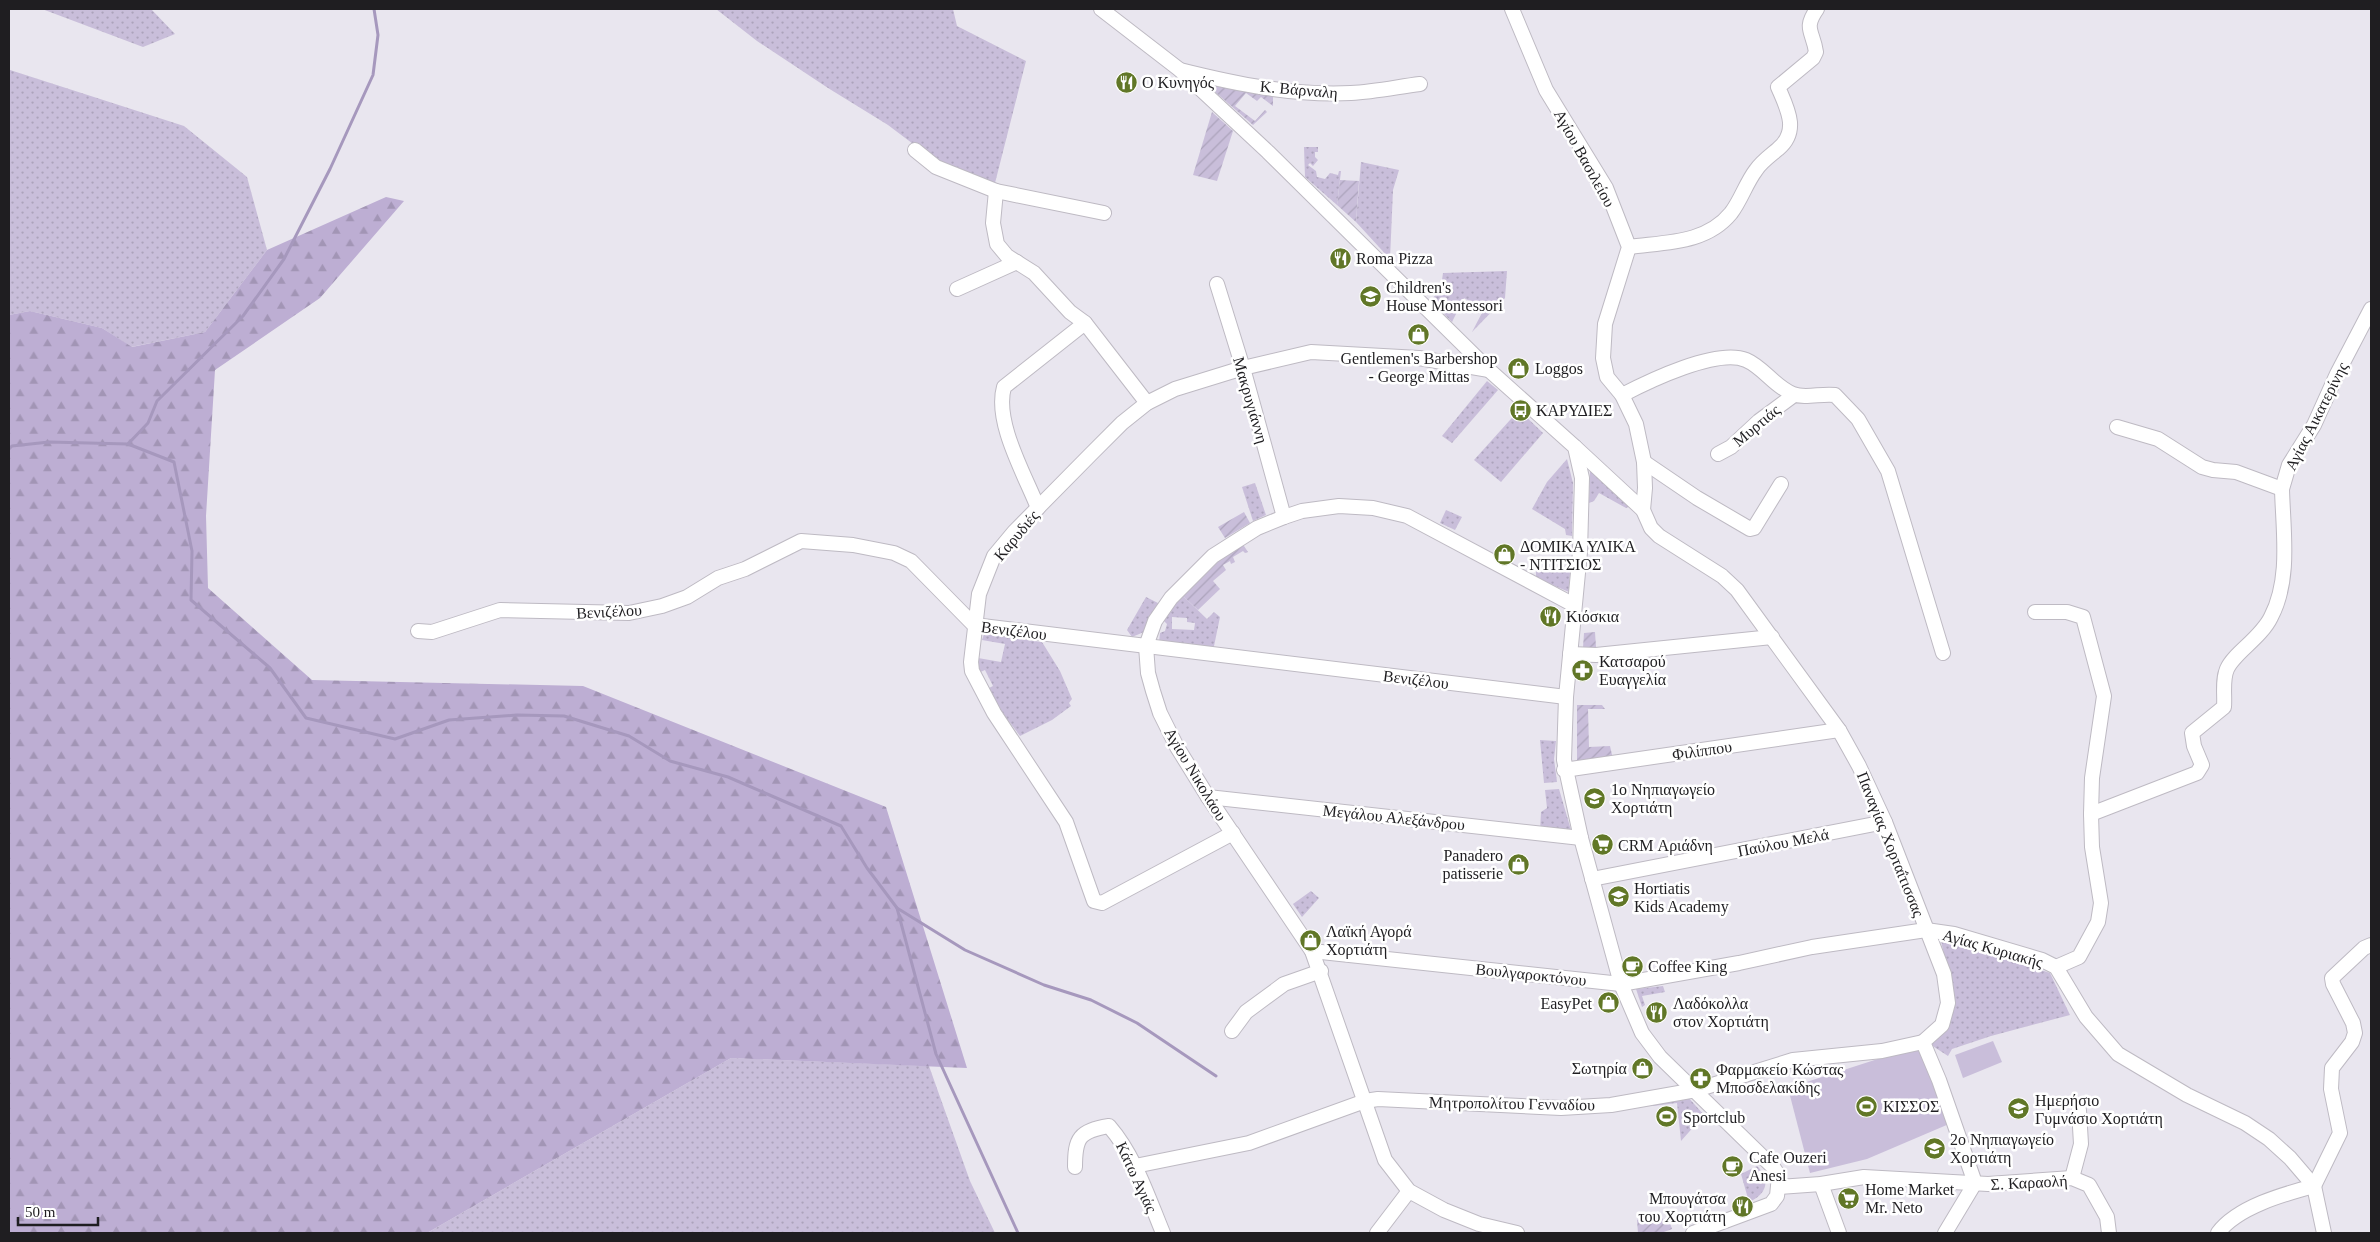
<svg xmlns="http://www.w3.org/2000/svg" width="2380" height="1242" font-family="'Times New Roman',serif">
	<defs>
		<pattern id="grass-dots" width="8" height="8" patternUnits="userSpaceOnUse" patternTransform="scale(1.25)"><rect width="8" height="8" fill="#c9beda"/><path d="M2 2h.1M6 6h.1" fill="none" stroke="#aca3bb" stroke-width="1.8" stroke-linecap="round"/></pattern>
		<pattern id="forest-firs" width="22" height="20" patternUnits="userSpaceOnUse" patternTransform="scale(1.25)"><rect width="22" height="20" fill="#bdaed3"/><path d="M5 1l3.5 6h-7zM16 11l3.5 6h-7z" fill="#a295b5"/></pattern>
		<pattern id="garden-furrows" width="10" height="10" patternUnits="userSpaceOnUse" patternTransform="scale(1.25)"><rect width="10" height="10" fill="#c9beda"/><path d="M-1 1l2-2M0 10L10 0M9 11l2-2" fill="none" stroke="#aca3bb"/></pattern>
	</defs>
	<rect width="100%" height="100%" fill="#e9e6ef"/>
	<g fill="url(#grass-dots)" fill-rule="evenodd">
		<path d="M42,9H151L175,34L143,47Z"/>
		<path d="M716,9H953L957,26L1026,61L995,183L941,165L888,125L828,88L757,41Z"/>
		<path d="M9,68L10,70L184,126L247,177L267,250L205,332L131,347L102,328L30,311L9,315Z"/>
		<path d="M1304,147H1318V152H1315V157L1318,160L1313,166L1310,163L1308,165L1316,171L1317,177L1325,179L1330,173L1338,175L1339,171H1341L1337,205L1305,177Z"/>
		<path d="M1361,162L1399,170L1393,190L1390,259L1356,222Z"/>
		<path d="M1507,271L1505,298L1472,332L1484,309L1464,298L1452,322L1431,301L1441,287L1443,273Z"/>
		<path d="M1487,381L1498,390L1452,443L1442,436Z"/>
		<path d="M1519,410L1543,433L1501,482L1474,460Z"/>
		<path d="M1567,459L1573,483L1572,536L1566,535L1565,529L1532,509L1547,482Z"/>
		<path d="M1590,470L1632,505L1626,508L1599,493L1594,501L1589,503Z"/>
		<path d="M1255,483L1266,515L1253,521L1242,487Z"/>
		<path d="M1446,510L1462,517L1455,530L1440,523Z"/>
		<path d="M1536,569L1570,572L1569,592L1536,578Z"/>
		<path d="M1183,596L1207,619L1214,612L1220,617L1213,651L1159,642L1160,633L1165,631L1167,624L1164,621L1168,611ZM1172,617L1187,618V622L1195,623L1194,630L1172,629Z"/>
		<path d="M1146,597L1160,604L1144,632L1132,637L1127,630Z"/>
		<path d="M984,634L1042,642L1060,671L1072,699L1069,703L1071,706L1052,720L1020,736L985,690L993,686L985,670L978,673V658L1001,662L1005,644L982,640Z"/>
		<path d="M1540,740L1556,741L1554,759L1557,782L1544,783Z"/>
		<path d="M1559,789L1571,830L1540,831L1541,812L1547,808L1545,790Z"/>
		<path d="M1311,891L1319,898L1302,917L1293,904Z"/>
		<path d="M1940,937L2050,973L2070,1015L1991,1036L1952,1049L1948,1056L1928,1043L1945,1028L1948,971Z"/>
		<path d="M1663,986L1665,992L1642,996L1645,1005L1642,1007L1636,989Z"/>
		<path d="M731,1058L929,1066L970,1181L995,1233H427Z"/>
		<path d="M1687,1096L1704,1115L1681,1141L1677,1103L1653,1106L1652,1101Z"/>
		<path d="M1757,1166C1771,1180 1767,1194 1749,1202L1741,1174Z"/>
	</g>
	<path fill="url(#forest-firs)" d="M386,197L404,201L320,298L215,370L206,516L208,588L312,680L583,686L886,807L967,1068L731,1058L427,1233H9V315L30,311L102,328L132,347L205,332L267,250Z"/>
	<g fill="url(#garden-furrows)">
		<path d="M1206,84L1273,95V106L1261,97L1257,101L1246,93L1235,106L1255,121L1265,110L1267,112L1253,125Z"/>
		<path d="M1212,112L1233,131L1217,181L1193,175Z"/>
		<path d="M1340,180L1359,181L1356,222L1337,205Z"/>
		<path d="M1244,512L1250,523L1225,538L1218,527Z"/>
		<path d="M1242,543L1248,552L1245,553L1243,551L1233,557L1235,562L1231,564L1230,561L1223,565L1226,570L1213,581L1220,589L1198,610L1183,596L1219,561Z"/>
		<path d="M1595,632L1596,647L1583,648L1584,633Z"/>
		<path d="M1577,705H1602L1605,709H1588L1589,747L1610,746L1613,759L1577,764Z"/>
		<path d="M1642,1217L1662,1218L1665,1221L1669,1220L1672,1229L1661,1233H1638L1637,1220Z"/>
	</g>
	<g fill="#c9beda">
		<path d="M1993,1041L2002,1062L1963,1078L1955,1055Z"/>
		<path d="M1921,1045L1949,1124L1867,1159L1810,1173L1788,1088Z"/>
	</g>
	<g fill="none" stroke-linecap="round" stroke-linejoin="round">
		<g stroke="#a698bd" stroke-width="3">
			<path d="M128,444L174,462L192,551L191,600L270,668L306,718L395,739L449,720L517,715L564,716L629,736L670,761L728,777L841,826L867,868L897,908L965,950L1044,985L1091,1000L1137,1023L1216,1076"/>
			<path d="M9,449L12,446L49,442L128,444L148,423L157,401L243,316L284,259L330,169L373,75L378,35L374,9"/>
			<path d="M897,908L936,1054L1018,1233"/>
		</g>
		<defs>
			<g id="minor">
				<path d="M1101,9L1180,70L1268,152L1489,370L1575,447L1582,478L1580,552L1566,697L1564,760L1581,838L1621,984L1642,1033L1660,1057L1773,1167L1779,1176L1777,1196L1771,1204L1693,1233"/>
				<path d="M1512,9L1546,90L1606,188L1629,247L1605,324L1603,358L1607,377L1622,395L1636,424L1644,462L1645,488L1643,510"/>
				<path d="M1180,70C1236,84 1294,96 1351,93C1374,92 1397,87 1420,84"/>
				<path d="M915,150L936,167L996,191L1104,213"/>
				<path d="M996,191L993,223L997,244L1007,256L1034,273L1070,312L1085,323L1147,403"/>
				<path d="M1629,247C1665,242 1706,244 1731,213C1741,200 1746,183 1756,170C1761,162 1771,155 1778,149C1800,131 1787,108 1778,87L1813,58L1816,52C1813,31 1803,29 1817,9"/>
				<path d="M1217,284L1243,368L1284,517"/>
				<path d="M957,289L1017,262"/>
				<path d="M1622,395C1649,381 1717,348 1746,360C1763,367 1775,387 1793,394C1805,399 1822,393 1835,395L1858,419L1888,471L1943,653"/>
				<path d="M2117,427L2158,439L2202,467L2213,470L2236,472L2282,489"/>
				<path d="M1575,447L1643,510L1651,528L1659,536L1722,576L1737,590L1839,730L1859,766L1885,822L1944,974L1948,1003L1942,1025L1923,1042L1939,1080L1975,1183L1945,1233"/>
				<path d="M1718,454L1731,447L1759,421L1794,395"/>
				<path d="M1644,462L1697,498L1750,529L1754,528L1781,484"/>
				<path d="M1038,508C1025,475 994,422 1004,387L1085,323"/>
				<path d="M2035,612H2067L2083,617L2104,696L2092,778L2091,814"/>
				<path d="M418,631L432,632L500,610L629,613L662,606L687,597L718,578L745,569L801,541L853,545L894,553L911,561L974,625L1566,697"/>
				<path d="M1570,654L1596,655L1772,637"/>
				<path d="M1564,770L1839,730"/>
				<path d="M1208,797L1581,838"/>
				<path d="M1233,833L1102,903L1094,901L1066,822L994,713L972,671L971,662L979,594L994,556L1014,532L1091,454L1122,423L1147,403L1175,389L1243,368L1311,352L1419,358L1489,370"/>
				<path d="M1592,879L1885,822"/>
				<path d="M1312,951L1621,984L1739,963L1812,947L1926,930L1954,934L2042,960L2056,967L2086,1017L2118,1054L2187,1095L2245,1123L2269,1139L2290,1158L2314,1186L2324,1233"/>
				<path d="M2056,967L2079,957L2098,922L2101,903L2092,847L2091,814L2197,773L2202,765L2194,746L2192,733L2224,707C2225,695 2222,680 2227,669C2234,653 2261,638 2271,617C2291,579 2283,531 2282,489L2289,465L2314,425L2337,374L2371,309"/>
				<path d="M1232,1031L1246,1012L1284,984L1321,971"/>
				<path d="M1135,1166L1249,1143L1365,1101L1378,1099L1561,1108L1611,1105L1696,1090L1793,1060L1882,1051L1923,1042"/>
				<path d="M1075,1167C1075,1138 1079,1131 1109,1126C1135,1156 1148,1197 1163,1233"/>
				<path d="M2072,1178L2081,1144L2079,1110"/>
				<path d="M1821,1184L1839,1233"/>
				<path d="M1779,1187L1821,1184L1864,1177L1988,1184L2072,1178L2089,1185L2107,1217L2109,1233"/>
				<path d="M1377,1233L1409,1191"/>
				<path d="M1517,1233L1479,1224L1444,1210L1409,1191L1385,1160L1312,951L1208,797L1177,747L1160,713L1153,691L1148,673L1146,646L1155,621L1171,598L1213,556L1257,528L1284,517L1302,511L1339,506L1373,508L1407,516L1574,605"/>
				<path d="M2218,1233C2237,1207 2284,1194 2314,1186L2340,1133L2331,1089L2332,1068L2352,1042L2355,1033L2353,1023L2333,984L2332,978L2364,948L2371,945"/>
			</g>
		</defs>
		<use href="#minor" stroke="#bebac3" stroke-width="16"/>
		<use href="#minor" stroke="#fff" stroke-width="14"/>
	</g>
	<defs>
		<symbol id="restaurant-disc" viewBox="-11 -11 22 22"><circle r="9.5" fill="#617727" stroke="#fff"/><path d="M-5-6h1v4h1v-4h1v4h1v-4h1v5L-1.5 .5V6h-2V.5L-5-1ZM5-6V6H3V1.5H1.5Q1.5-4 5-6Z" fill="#fff"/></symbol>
		<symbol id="school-disc" viewBox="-11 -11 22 22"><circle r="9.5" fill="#617727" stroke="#fff"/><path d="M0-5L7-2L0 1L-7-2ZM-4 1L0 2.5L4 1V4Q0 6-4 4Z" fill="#fff"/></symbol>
		<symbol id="shop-disc" viewBox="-11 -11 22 22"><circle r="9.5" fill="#617727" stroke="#fff"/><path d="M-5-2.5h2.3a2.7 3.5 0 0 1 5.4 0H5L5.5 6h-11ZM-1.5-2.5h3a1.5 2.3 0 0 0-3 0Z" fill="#fff"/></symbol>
		<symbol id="bus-disc" viewBox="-11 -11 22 22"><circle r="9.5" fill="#617727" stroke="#fff"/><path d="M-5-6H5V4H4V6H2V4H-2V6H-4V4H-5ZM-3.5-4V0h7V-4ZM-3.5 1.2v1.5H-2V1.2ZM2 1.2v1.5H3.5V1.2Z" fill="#fff"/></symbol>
		<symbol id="pharmacy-disc" viewBox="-11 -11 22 22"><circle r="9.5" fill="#617727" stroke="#fff"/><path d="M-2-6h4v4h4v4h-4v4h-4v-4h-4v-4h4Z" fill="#fff"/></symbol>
		<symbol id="supermarket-disc" viewBox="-11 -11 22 22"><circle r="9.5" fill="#617727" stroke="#fff"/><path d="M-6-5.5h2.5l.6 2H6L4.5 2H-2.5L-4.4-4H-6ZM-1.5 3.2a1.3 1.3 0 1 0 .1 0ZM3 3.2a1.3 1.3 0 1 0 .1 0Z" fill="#fff"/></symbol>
		<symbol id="cafe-disc" viewBox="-11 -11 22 22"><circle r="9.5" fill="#617727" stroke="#fff"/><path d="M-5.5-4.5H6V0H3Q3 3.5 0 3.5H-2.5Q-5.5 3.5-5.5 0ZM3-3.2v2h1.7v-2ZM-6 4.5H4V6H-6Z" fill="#fff"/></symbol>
		<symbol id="stadium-disc" viewBox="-11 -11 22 22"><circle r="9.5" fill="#617727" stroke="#fff"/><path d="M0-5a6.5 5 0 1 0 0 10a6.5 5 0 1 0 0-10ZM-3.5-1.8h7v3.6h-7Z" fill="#fff"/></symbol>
	</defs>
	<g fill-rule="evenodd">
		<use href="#restaurant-disc" x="1114" y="70" width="25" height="25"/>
		<use href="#restaurant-disc" x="1328" y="246" width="25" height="25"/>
		<use href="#school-disc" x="1358" y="284" width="25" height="25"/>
		<use href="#shop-disc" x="1406" y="322" width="25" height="25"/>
		<use href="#shop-disc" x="1506" y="356" width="25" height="25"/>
		<use href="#bus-disc" x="1508" y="398" width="25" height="25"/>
		<use href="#shop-disc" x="1492" y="542" width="25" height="25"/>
		<use href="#restaurant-disc" x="1538" y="604" width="25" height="25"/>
		<use href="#pharmacy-disc" x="1570" y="658" width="25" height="25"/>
		<use href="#school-disc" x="1582" y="786" width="25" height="25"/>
		<use href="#supermarket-disc" x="1590" y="832" width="25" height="25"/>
		<use href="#shop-disc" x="1506" y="852" width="25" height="25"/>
		<use href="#school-disc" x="1606" y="884" width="25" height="25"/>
		<use href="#shop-disc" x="1298" y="928" width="25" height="25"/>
		<use href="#cafe-disc" x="1620" y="954" width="25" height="25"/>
		<use href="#shop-disc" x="1596" y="990" width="25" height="25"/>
		<use href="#restaurant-disc" x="1644" y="1000" width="25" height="25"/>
		<use href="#shop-disc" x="1630" y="1056" width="25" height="25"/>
		<use href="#pharmacy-disc" x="1688" y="1066" width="25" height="25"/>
		<use href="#stadium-disc" x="1854" y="1094" width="25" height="25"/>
		<use href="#school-disc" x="2006" y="1096" width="25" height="25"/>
		<use href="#stadium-disc" x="1654" y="1104" width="25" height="25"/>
		<use href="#school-disc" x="1922" y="1136" width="25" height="25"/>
		<use href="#cafe-disc" x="1720" y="1154" width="25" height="25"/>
		<use href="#supermarket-disc" x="1836" y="1186" width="25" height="25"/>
		<use href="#restaurant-disc" x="1730" y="1194" width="25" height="25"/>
	</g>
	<g text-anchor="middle" stroke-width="5" stroke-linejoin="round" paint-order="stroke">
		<g font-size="16" fill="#1f1e21" stroke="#fff" text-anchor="start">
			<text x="1142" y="88">Ο Κυνηγός</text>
			<text x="1356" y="264">Roma Pizza</text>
			<text x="1386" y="293">Children's<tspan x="1386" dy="18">House Montessori</tspan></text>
			<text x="1419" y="364" text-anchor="middle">Gentlemen's Barbershop<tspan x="1419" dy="18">- George Mittas</tspan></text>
			<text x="1535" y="374">Loggos</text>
			<text x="1536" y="416">ΚΑΡΥΔΙΕΣ</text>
			<text x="1520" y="552">ΔΟΜΙΚΑ ΥΛΙΚΑ<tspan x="1520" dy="18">- ΝΤΙΤΣΙΟΣ</tspan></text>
			<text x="1566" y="622">Κιόσκια</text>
			<text x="1599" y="667">Κατσαρού<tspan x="1599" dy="18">Ευαγγελία</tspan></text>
			<text x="1611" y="795">1ο Νηπιαγωγείο<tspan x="1611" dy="18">Χορτιάτη</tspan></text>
			<text x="1618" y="851">CRM Αριάδνη</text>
			<text x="1503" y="861" text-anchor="end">Panadero<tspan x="1503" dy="18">patisserie</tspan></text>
			<text x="1634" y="894">Hortiatis<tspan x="1634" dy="18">Kids Academy</tspan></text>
			<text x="1326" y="937">Λαϊκή Αγορά<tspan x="1326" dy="18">Χορτιάτη</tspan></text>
			<text x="1648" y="972">Coffee King</text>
			<text x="1592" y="1009" text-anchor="end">EasyPet</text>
			<text x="1673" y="1009">Λαδόκολλα<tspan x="1673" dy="18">στον Χορτιάτη</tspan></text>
			<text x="1627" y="1074" text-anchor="end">Σωτηρία</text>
			<text x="1716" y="1075">Φαρμακείο Κώστας<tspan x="1716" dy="18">Μποσδελακίδης</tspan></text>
			<text x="2035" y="1106">Ημερήσιο<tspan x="2035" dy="18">Γυμνάσιο Χορτιάτη</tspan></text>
			<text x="1883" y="1112">ΚΙΣΣΟΣ</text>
			<text x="1683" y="1123">Sportclub</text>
			<text x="1950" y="1145">2ο Νηπιαγωγείο<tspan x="1950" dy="18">Χορτιάτη</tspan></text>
			<text x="1749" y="1163">Cafe Ouzeri<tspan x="1749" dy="18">Anesi</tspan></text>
			<text x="1865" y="1195">Home Market<tspan x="1865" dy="18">Mr. Neto</tspan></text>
			<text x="1726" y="1204" text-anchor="end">Μπουγάτσα<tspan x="1726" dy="18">του Χορτιάτη</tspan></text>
		</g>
		<g font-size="16" fill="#1f1e21" stroke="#fff">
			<text transform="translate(1299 89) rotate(5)" y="6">Κ. Βάρναλη</text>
			<text transform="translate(1585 158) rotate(61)" y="6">Αγίου Βασιλείου</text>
			<text transform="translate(1251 400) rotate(74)" y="6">Μακρυγιάννη</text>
			<text transform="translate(2316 416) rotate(-63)" y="6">Αγίας Αικατερίνης</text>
			<text transform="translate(1756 425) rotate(-40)" y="6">Μυρτιάς</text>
			<text transform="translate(1016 535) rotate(-50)" y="6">Καρυδιές</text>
			<text transform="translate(609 611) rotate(-3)" y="6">Βενιζέλου</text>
			<text transform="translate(1014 630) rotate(7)" y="6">Βενιζέλου</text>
			<text transform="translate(1416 679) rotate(7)" y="6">Βενιζέλου</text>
			<text transform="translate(1702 750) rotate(-8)" y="6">Φιλίππου</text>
			<text transform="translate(1196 774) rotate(59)" y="6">Αγίου Νικολάου</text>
			<text transform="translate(1394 817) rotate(6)" y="6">Μεγάλου Αλεξάνδρου</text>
			<text transform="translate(1783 842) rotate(-11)" y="6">Παύλου Μελά</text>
			<text transform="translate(1891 844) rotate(68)" y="6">Παναγίας Χορταΐτισσας</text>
			<text transform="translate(1993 948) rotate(16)" y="6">Αγίας Κυριακής</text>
			<text transform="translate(1531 974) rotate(6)" y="6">Βουλγαροκτόνου</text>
			<text transform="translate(1512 1103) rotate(1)" y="6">Μητροπολίτου Γενναδίου</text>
			<text transform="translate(1137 1177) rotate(65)" y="6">Κάτω Αγιάς</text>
			<text transform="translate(2029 1182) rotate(-3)" y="6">Σ. Καραολή</text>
		</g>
	</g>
	<rect width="2380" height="1242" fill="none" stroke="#1f1e21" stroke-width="20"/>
	<path d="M18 1217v8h80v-8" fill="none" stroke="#1f1e21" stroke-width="2.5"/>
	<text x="25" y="1217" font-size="15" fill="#1f1e21" stroke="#ffffff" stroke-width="4" paint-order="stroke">50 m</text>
</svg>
